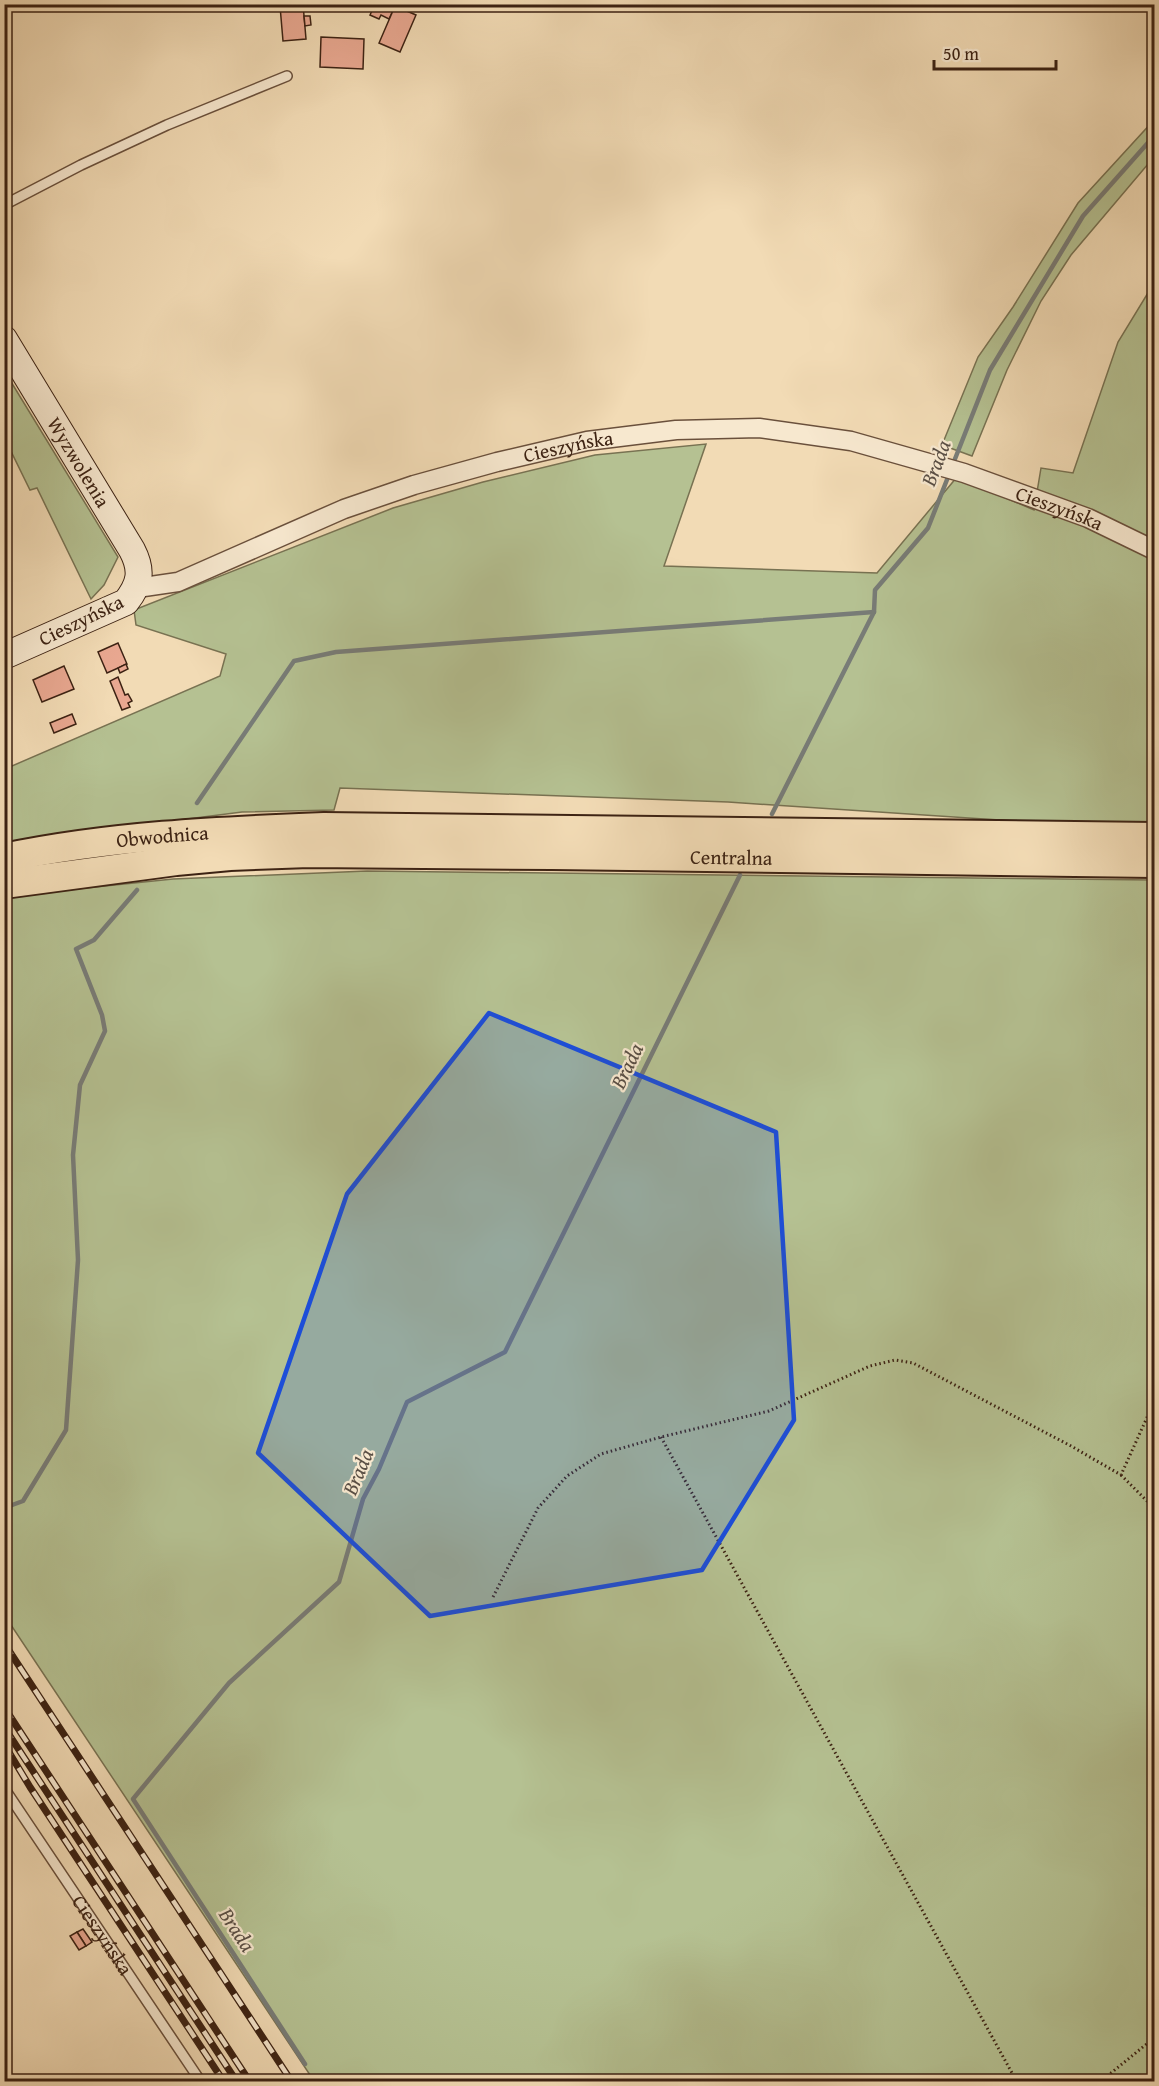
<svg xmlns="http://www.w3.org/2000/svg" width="1159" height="2086" font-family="'Gentium Book Plus',serif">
	<rect width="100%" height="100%" fill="#f2dbb5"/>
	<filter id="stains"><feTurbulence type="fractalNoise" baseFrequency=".00333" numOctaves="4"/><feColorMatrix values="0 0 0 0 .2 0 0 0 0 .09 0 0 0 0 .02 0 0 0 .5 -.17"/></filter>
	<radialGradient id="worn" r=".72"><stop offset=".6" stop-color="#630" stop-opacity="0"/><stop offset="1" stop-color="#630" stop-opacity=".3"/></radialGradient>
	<g fill="#b5c192" stroke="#787252" stroke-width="1.5">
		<path d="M1154,120V157L1071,255L1041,301L1007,370L972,456L942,445L978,357L1013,307L1078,203Z"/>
		<path d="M1154,283V824L1044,823L728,802L340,788L334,810L242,812L62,835L5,844V769L220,676L226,654L136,625L134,610L393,508L483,482L595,455L706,444L664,566L877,573L957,477L1034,510L1041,468L1073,473L1118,342Z"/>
		<path d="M5,372L118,557L104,585L91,599L37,488L30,490L5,439Z"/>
		<path d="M367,871L1154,880V2081H314L5,1616L4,899L27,894L173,879Z"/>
	</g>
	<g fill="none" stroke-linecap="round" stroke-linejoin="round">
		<g stroke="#787c77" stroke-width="4.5">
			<path d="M953,464L990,370L1083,216L1154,136"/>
			<path d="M197,803L294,661L336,652L874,612"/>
			<path d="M772,814L874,612L875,590L928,528L950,472"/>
			<path d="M4,1508L23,1501L66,1430L78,1260L73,1155L80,1085L105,1031L102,1015L76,949L94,940L137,890"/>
			<path d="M305,2064L133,1799L229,1683L339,1582L363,1499L379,1469L407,1402L505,1352L740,875"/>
		</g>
	</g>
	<g fill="#e9a891" stroke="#3c2213" stroke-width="1.5">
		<path d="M303,4L306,39L283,41L280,6Z"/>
		<path d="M375,4L395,6L389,19L381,15L379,19L370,15Z"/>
		<path d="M395,6L416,15L400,52L379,43Z"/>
		<path d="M304,16H310L311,25L305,26Z"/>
		<path d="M321,37L364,39L363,69L320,67Z"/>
		<path d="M118,643L127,664L107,673L98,652Z"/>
		<path d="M126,664L128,669L120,673L118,668Z"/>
		<path d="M64,666L74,689L42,702L33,680Z"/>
		<path d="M118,677L125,695L128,694L132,701L128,703L130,707L122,710L110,681Z"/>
		<path d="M72,714L76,724L54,733L50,723Z"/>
		<path d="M83,1929L92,1942L86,1946L77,1932Z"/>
		<path d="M77,1932L86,1946L79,1950L70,1936Z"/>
	</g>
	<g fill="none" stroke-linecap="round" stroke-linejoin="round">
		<defs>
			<g id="lane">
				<path d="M4,205L81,165L167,125L287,76"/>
				<path id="s1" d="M4,1788L201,2082"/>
			</g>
			<g id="street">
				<path id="s2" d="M137,588L178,582L344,509L414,485L497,462L587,441L676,430L759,428L851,441L964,473L1088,518L1154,550"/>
			</g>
			<g id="secondary">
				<path id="s3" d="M4,339L132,550C143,571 140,584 126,602L4,656"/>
			</g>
			<g id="primary">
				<path id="s4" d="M4,858C109,836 217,831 324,827L1154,837"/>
				<path id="s5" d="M4,884L176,861L230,856L309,853L552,855L1154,863"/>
			</g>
		</defs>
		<use href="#lane" stroke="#6a503c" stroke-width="12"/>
		<use href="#street" stroke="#6a503c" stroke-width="21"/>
		<use href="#secondary" stroke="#3c2213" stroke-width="28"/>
		<use href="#primary" stroke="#3c2213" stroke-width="32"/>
		<g stroke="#3c2213" stroke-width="3" stroke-dasharray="1.5 3" stroke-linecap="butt">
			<path d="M661,1437L1017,2082"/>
			<path d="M1121,1475L1154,1508"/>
			<path d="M493,1597L538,1508L567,1476L601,1454L661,1437L769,1411L870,1366L895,1360L913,1363L1071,1446L1121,1475L1154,1402"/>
			<path d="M1100,2082L1154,2038"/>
		</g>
		<use href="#lane" stroke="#f7e8cf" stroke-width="9"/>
		<use href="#street" stroke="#f7e8cf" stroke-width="18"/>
		<use href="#secondary" stroke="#f7e8cf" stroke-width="26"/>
		<use href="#primary" stroke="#f2dbb5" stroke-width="28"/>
		<defs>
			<g id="rail">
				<path d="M4,1643L292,2082"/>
				<path d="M4,1707L250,2082"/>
				<path d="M4,1727L237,2082"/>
				<path d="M4,1744L30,1787L224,2082"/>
			</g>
		</defs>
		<use href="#rail" stroke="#3c2213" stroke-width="7"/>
		<use href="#rail" stroke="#f7e8cf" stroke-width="4.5" stroke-dasharray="14" stroke-linecap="butt"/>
	</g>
	<path fill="#1d4ed8" fill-opacity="0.2" stroke="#1d4ed8" stroke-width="4.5" stroke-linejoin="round" d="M489,1013L776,1132L794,1420L702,1570L430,1616L258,1453L347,1194Z"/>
	<g text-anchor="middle" stroke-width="4.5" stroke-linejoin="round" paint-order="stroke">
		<g font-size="20" fill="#3c2213" stroke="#f7e8cf">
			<text dy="7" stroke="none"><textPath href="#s2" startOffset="456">Cieszyńska</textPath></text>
			<text dy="7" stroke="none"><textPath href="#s3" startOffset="144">Wyzwolenia</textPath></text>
			<text dy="7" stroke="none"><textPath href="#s2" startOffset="960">Cieszyńska</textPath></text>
			<text transform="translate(81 620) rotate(-26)" y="7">Cieszyńska</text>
			<text dy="7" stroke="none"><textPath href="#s4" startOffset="160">Obwodnica</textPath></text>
			<text dy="7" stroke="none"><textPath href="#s5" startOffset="729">Centralna</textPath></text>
			<text dy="7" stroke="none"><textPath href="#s1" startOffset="177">Cieszyńska</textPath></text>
		</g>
		<g font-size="21" font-style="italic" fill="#5a4f45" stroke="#f7e8cf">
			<text transform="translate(936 463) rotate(-69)" y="7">Brada</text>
			<text transform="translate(627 1066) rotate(-64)" y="7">Brada</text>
			<text transform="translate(358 1472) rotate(-67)" y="7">Brada</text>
			<text transform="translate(237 1930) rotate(57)" y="7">Brada</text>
		</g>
	</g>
	<rect width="1159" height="2086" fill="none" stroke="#f2dbb5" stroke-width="24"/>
	<rect x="6" y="6" width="1147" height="2074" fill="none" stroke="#3c2213" stroke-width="3"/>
	<rect x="12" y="12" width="1135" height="2062" fill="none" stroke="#3c2213" stroke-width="1.5"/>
	<path d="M934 60v9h122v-9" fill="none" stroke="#3c2213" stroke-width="3"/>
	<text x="943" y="60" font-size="18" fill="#3c2213" stroke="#f7e8cf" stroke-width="4.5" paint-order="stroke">50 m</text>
	<rect width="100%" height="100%" filter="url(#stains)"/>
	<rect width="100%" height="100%" fill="url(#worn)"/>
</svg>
